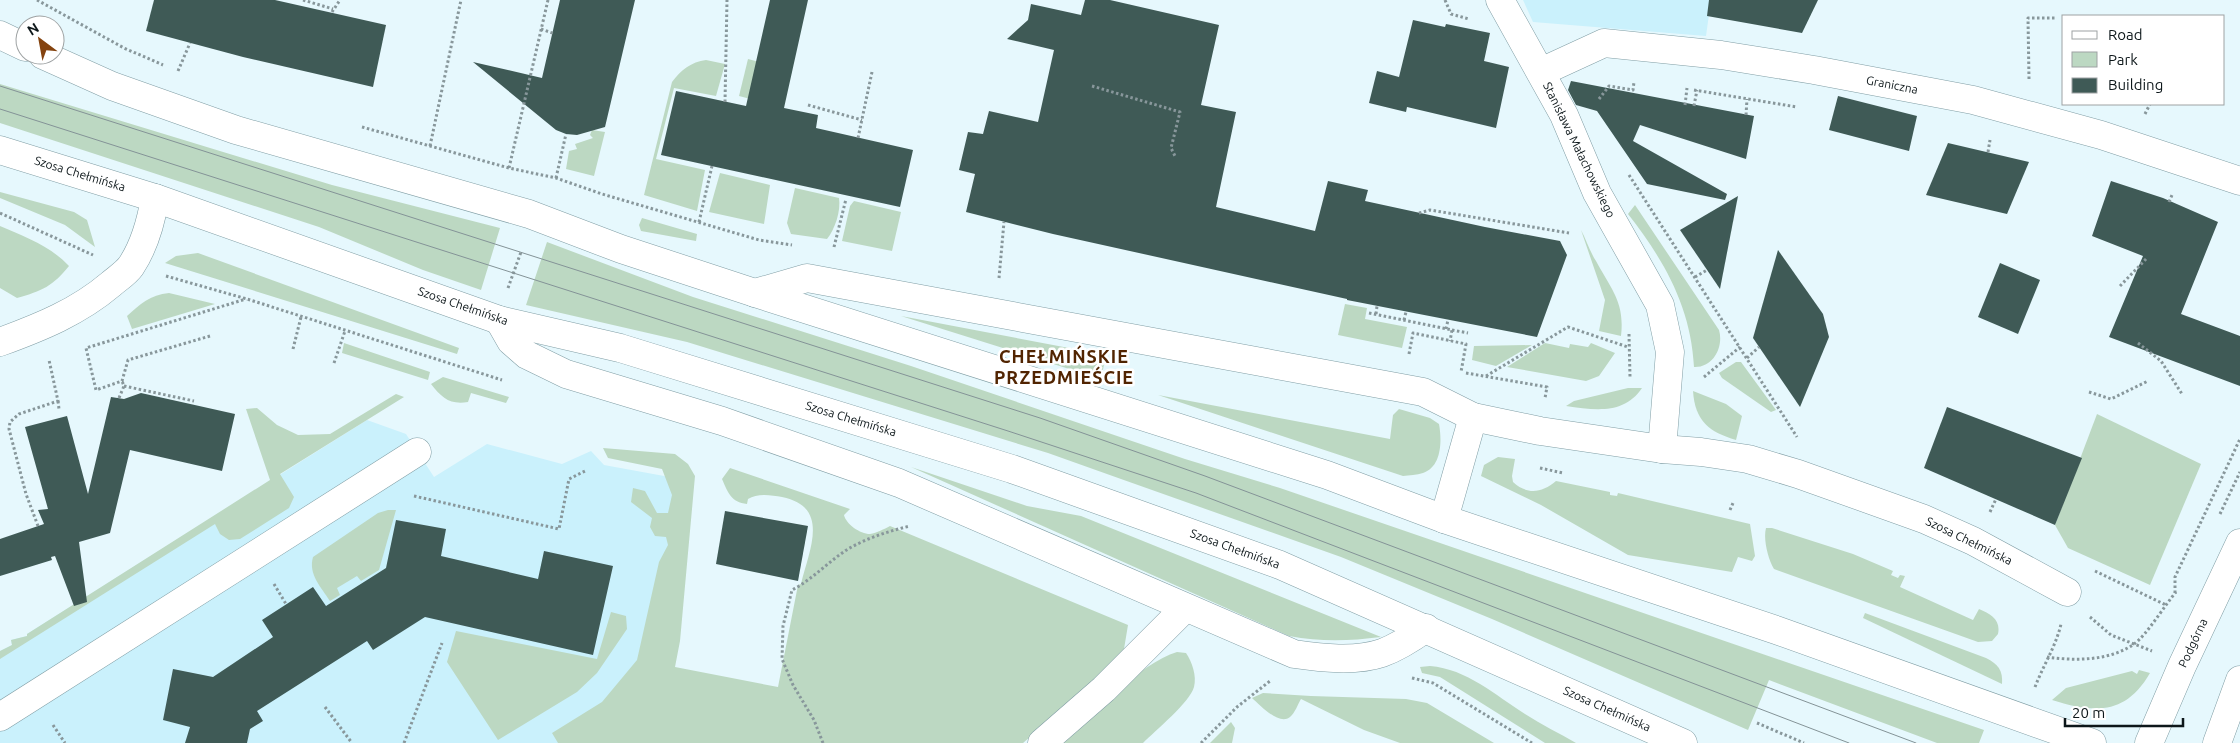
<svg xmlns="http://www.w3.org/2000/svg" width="2240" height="743" font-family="Ubuntu,sans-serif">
	<rect width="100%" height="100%" fill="#e6f8fd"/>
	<g fill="#caf1fc">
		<path d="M1523,0H1711L1706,36L1533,22Z"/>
		<path d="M367,420L406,434L434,477L487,444L562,464L591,451L604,465L686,480L635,743H0V651L12,645L11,640L27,636V634Z"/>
	</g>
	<g fill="#bcd8c2">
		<path d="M748,59L792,71L781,107L739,96Z"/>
		<path d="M706,60L725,64L716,96L674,88L656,159L705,170L697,211L644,195L672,82C681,70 691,62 706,60Z"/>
		<path d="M0,84L332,185L500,228L481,290L423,270L319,227L0,123Z"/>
		<path d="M592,130L605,132L594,176L566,169L569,151L577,149L575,144L593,138L590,135Z"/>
		<path d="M720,173L770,185L764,224L709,212Z"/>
		<path d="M795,188L839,198C841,211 835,229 827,239L791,234L787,223Z"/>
		<path d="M0,192L74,212L87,220L95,247L65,225L0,198Z"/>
		<path d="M854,201L901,212L892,251L842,241L850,206Z"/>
		<path d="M1635,205L1719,330C1724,347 1713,368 1694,367C1691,307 1664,260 1628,214Z"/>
		<path d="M642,218L697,234L696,241L641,231L639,225Z"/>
		<path d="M0,226C25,237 49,245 69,266C53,286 42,291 17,298L0,288Z"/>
		<path d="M1581,230C1586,239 1590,252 1596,261C1611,289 1625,302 1621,336L1599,331L1605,300Z"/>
		<path d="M547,242L693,297L911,366L1185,459L1280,488L1984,730L1979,743H1937L1769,680L1748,730L1492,619L1341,557L1121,479L1048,453L687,342L526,305Z"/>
		<path d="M198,253L209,257L459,348L457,354L165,263L176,256Z"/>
		<path d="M169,293L215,304L132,329L127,316C140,304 150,295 169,293Z"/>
		<path d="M1345,304L1367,308L1365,319L1407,327L1402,348L1338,335Z"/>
		<path d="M901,316L1106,355L1101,379Z"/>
		<path d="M344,343L430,372L428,380L342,353Z"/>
		<path d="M1545,343L1569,348L1570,344L1588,347L1591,343L1615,353L1599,376L1586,381L1507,367Z"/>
		<path d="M1532,345L1496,366L1472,360L1474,346Z"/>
		<path d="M1736,362H1741L1776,410L1771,412L1722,378L1719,373Z"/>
		<path d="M443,377L509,397L506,403L471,393L468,402C450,405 442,398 431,384Z"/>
		<path d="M1628,388H1642C1624,415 1595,410 1566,406L1574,401Z"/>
		<path d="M1693,391L1726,404L1742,416L1736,440C1709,432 1695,421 1693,391Z"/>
		<path d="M396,394L404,397L280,474L294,497L289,508L240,539L229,540L220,534L215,524L0,659V651L12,645L11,640L27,636V634L270,480L246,409L257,408L277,425L298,435L330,434Z"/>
		<path d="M1158,395L1390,439L1393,415L1399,409L1430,418L1439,424C1442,440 1442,467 1423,473C1417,475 1409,475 1403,476Z"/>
		<path d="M2097,414L2201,464L2150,585L2068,548L2055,525Z"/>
		<path d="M603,448L675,454L688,464L695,476L680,641L675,667L778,687L798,585L801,584C809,550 831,507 782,497C771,495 757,493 748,499L747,504C731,502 728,493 722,479L730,468L850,509L844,515C846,524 860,534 870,534C877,533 884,529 890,526L1128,625L1124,649L1111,667L1023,743H558L552,733L602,702L637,660L659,562L668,545L666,537L655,536L650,527L652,518L631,502L633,488L645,491L657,513H668L672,495L662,469L608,458Z"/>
		<path d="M1498,457L1515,459L1512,476L1513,482C1527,495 1542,493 1556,481L1610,492V495L1617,496L1618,493L1750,524L1755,556L1752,561L1738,557L1732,572L1628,555L1541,505L1481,476L1484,465Z"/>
		<path d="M911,467L1027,506L1081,516L1381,637C1349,641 1321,642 1289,636Z"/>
		<path d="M388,510H396L379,570L361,581L357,576L337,588L340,595L330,601C321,587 308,574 313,557L378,513Z"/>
		<path d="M1766,528H1772L1853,554L1893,571L1891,575L1898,578L1900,575L1905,576L1900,587L1973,620L1979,609C1991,614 2001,620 1998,634L1992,641L1978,642L1774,569C1768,559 1763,539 1766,528Z"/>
		<path d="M611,612L626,616L627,629L597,673L577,692L498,740L447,662L456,631L597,659Z"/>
		<path d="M1865,613L1986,658C1998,664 2003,670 2002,684L1863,618Z"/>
		<path d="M1177,652L1186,653C1192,662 1197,676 1194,687C1190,702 1155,731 1143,743H1061C1091,716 1140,663 1177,652Z"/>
		<path d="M1430,666C1467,669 1495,695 1525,714C1542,725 1559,733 1576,743H1545L1440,677L1422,673L1420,667Z"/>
		<path d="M2139,670L2150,673C2125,716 2094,713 2052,700L2066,688L2132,671L2137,674Z"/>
		<path d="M1263,693L1311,696L1406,699L1427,703L1494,743H1400L1364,730L1301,699C1298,704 1295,713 1290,717C1279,726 1260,705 1252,698Z"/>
		<path d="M1231,722L1235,728L1232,743H1210Z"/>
	</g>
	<g fill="#3f5a56">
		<path d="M154,0H275L386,25L373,87L243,57L146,31Z"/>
		<path d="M560,0H635L605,127L577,135L566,134L556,130L473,62L542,78Z"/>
		<path d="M770,0H808L784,108L818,115L816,128L913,150L900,207L661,155L676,91L746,106Z"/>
		<path d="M1085,0H1110L1219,25L1201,105L1236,112L1216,207L1315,231L1328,181L1368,190L1365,201L1485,227L1560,241L1567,255L1537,337L1347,300V299L1053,234L966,212L975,174L959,170L968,132L983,134L989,111L1038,122L1054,50L1007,39L1028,20L1031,4L1081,15Z"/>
		<path d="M1709,0H1818L1802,33L1707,16Z"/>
		<path d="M1413,20L1445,27L1446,24L1490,33L1484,61L1509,67L1496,128L1407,107L1406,112L1369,103L1377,71L1399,77Z"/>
		<path d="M1571,81L1754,116L1746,159L1640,125L1633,141L1727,194L1725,200L1647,184L1597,111L1576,105L1568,90Z"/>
		<path d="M1838,96L1917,116L1909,151L1829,130Z"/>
		<path d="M1948,143L2029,162L2007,214L1926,195Z"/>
		<path d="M2111,181L2163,198L2218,222L2181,314L2240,336V386L2109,337L2143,256L2092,236Z"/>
		<path d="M1738,196L1720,289L1680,230Z"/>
		<path d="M1778,250L1823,314L1829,337L1800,407L1753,338Z"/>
		<path d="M2000,263L2040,280L2018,334L1978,317Z"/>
		<path d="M141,393L235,414L222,471L130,450L110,533L79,542L87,602L74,606L55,556L51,557L52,560L0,576V539L44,524L38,510L48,509L25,427L67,416L88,494L111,397L124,399Z"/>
		<path d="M1947,407L2082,458L2055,525L1924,468Z"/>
		<path d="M725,511L808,526L798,581L716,564Z"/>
		<path d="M396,520L446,529L441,556L538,579L544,551L613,566L593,655L425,617L373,650L367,641L257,711L263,721L250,729L247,743H185L190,727L163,720L173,669L213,677L273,637L262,620L313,587L326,606L386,568Z"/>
	</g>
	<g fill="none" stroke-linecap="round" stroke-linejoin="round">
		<defs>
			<g id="minor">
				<path d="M1500,0L1564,115L1597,193L1660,305L1670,352L1662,449"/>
				<path d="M1541,72L1604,43L1721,55L1814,70L1973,100L2101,135L2240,181"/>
				<path d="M755,293L807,278L1423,392L1473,417L1540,431L1662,449L1701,452L1748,459L1798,474L1924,519L1973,541L2067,592"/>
				<path d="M499,320L511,341L527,355L566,374L722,421L899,483L1294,654C1322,658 1355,662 1382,653C1398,647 1412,638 1426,628"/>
				<path d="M0,342C41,327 78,312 111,284C118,278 126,273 131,266C145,245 151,222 155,198"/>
				<path d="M1444,519L1473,417"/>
				<path d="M0,717L417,452"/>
				<path d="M1042,743L1104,689L1185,608"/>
			</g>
			<g id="tertiary">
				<path d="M2149,743L2182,666L2240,543"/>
				<path d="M2217,743L2240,680"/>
			</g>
			<g id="secondary">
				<path d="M0,35L25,47"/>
				<path d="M43,55L112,86L236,130L529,214L621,249L755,293L1327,475L1444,519L1776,630L2092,743"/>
				<path d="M0,150L155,198L499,320L620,348L1012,469L1280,565L1683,743"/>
			</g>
		</defs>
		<use href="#minor" stroke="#819ea5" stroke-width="29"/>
		<use href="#tertiary" stroke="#819ea5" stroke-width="29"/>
		<use href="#secondary" stroke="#819ea5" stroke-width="29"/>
		<g stroke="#88979b" stroke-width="3" stroke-dasharray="2.5 2.5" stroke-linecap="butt">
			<path d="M37,0L124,48L163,65"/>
			<path d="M303,0L333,9"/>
			<path d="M1445,0L1451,14L1469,19"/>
			<path d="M332,12L340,0"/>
			<path d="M541,29L555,34"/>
			<path d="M178,71L190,43"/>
			<path d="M2029,79L2028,18H2057"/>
			<path d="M1092,86L1180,112L1171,148L1175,156"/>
			<path d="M1694,90L1797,107"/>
			<path d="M1599,99L1609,86L1633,90L1634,82"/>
			<path d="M725,102L727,0"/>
			<path d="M808,105L862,120"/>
			<path d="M1685,105L1687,88"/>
			<path d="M1694,106L1697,90"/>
			<path d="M2145,114L2150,104"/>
			<path d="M1746,115L1747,99"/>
			<path d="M362,127L509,168L556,178L602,194L759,240L792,245"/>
			<path d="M858,138L872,72"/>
			<path d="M430,146L461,0"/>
			<path d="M1988,152L1990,140"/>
			<path d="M509,168L548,0"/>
			<path d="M1629,175L1797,437"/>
			<path d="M556,178L566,134"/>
			<path d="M2169,202L2172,195"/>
			<path d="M0,213L93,255"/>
			<path d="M1419,213L1430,210L1569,233"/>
			<path d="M699,222L712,166"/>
			<path d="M834,247L846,199"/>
			<path d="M166,276L247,299L502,380"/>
			<path d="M1695,277L1707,270"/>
			<path d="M999,278L1004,222"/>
			<path d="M2120,286L2147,258"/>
			<path d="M508,288L521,252"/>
			<path d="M1369,313L1452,330L1450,341"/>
			<path d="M1376,314L1377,306"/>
			<path d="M1404,320L1406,312"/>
			<path d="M1446,329L1448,320"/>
			<path d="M1452,330L1468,333"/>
			<path d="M1629,334L1630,377"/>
			<path d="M210,336L128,360L122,381L96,390L86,348L246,299"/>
			<path d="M2138,343L2161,361L2182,394"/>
			<path d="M293,349L301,317"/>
			<path d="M1409,354L1413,333L1466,344L1461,372"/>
			<path d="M1747,358L1759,347"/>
			<path d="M334,363L345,331"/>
			<path d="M1466,373L1547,387L1545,398"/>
			<path d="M1486,376L1568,327L1628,347"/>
			<path d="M1704,377L1740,347"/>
			<path d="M124,386L194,401"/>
			<path d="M2089,392L2111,399L2148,381"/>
			<path d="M119,398L124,386L122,381"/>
			<path d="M58,401L59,409"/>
			<path d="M1540,468L1563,473"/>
			<path d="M414,496L559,529L569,479L587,470"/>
			<path d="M1730,510L1733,503"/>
			<path d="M1990,512L1996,499"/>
			<path d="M2220,514L2240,472"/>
			<path d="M38,526L26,494L9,429L10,422L19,414L58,401L49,360"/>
			<path d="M2095,571L2166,605"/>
			<path d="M274,584L286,604"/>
			<path d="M2175,593V577L2240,439"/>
			<path d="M2090,617L2111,635L2152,651"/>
			<path d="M2047,657C2075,661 2110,661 2134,644C2146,636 2165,605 2176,592"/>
			<path d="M1412,678L1433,683L1532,743"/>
			<path d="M2035,687C2043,666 2056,646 2061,624"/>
			<path d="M325,707L352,743"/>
			<path d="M1757,723L1804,743"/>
			<path d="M53,725L65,743"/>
			<path d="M404,743L442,643"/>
			<path d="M823,743L814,720L793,685L782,659L783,626L792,590C813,579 829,561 848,549C867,538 889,531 910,526"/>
			<path d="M1201,743L1237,707L1270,681"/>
		</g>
		<use href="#minor" stroke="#fff" stroke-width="28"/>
		<use href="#tertiary" stroke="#fff" stroke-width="28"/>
		<use href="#secondary" stroke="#fff" stroke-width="28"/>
		<g stroke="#849397" stroke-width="1">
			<path d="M0,86L1040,418L1205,476L1916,743"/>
			<path d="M0,109L1008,431L1196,493L1849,743"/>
		</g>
	</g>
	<g text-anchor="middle" stroke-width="5" stroke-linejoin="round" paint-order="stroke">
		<g font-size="12" fill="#0d171a" stroke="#fff">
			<text transform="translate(1892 85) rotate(11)" y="4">Graniczna</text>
			<text transform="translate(1579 150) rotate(64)" y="4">Stanisława Małachowskiego</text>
			<text transform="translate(80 174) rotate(17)" y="4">Szosa Chełmińska</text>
			<text transform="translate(463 306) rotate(19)" y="4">Szosa Chełmińska</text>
			<text transform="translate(851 419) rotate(17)" y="4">Szosa Chełmińska</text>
			<text transform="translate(1969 541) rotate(26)" y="4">Szosa Chełmińska</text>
			<text transform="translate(1235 549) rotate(20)" y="4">Szosa Chełmińska</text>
			<text transform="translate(2193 643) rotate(-65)" y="4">Podgórna</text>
			<text transform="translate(1607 709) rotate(24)" y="4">Szosa Chełmińska</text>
		</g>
		<g font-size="18" font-weight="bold" letter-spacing="1" fill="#512401" stroke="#fff">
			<text x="1064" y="363">CHEŁMIŃSKIE<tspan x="1064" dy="21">PRZEDMIEŚCIE</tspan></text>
		</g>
	</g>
	<rect x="2062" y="15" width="162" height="90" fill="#ffffff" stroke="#9ea2a3"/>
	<rect x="2072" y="31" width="25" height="8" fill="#ffffff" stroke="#9ea2a3"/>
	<text x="2108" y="40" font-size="15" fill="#0d171a">Road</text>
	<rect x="2072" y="52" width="25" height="15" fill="#bcd8c2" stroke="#9ea2a3"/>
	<text x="2108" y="65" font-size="15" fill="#0d171a">Park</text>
	<rect x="2072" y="78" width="25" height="15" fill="#3f5a56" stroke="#9ea2a3"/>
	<text x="2108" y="90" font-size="15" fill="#0d171a">Building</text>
	<g transform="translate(40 40) rotate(328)"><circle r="24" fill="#ffffff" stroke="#9ea2a3"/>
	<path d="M0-4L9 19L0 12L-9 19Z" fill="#84430f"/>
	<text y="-8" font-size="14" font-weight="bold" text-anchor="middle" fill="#0d171a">N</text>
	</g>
	<path d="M2065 718v8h118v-8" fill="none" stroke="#0d171a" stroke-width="2.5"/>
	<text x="2072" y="718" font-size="15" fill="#0d171a" stroke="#ffffff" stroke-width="4" paint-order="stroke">20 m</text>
</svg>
